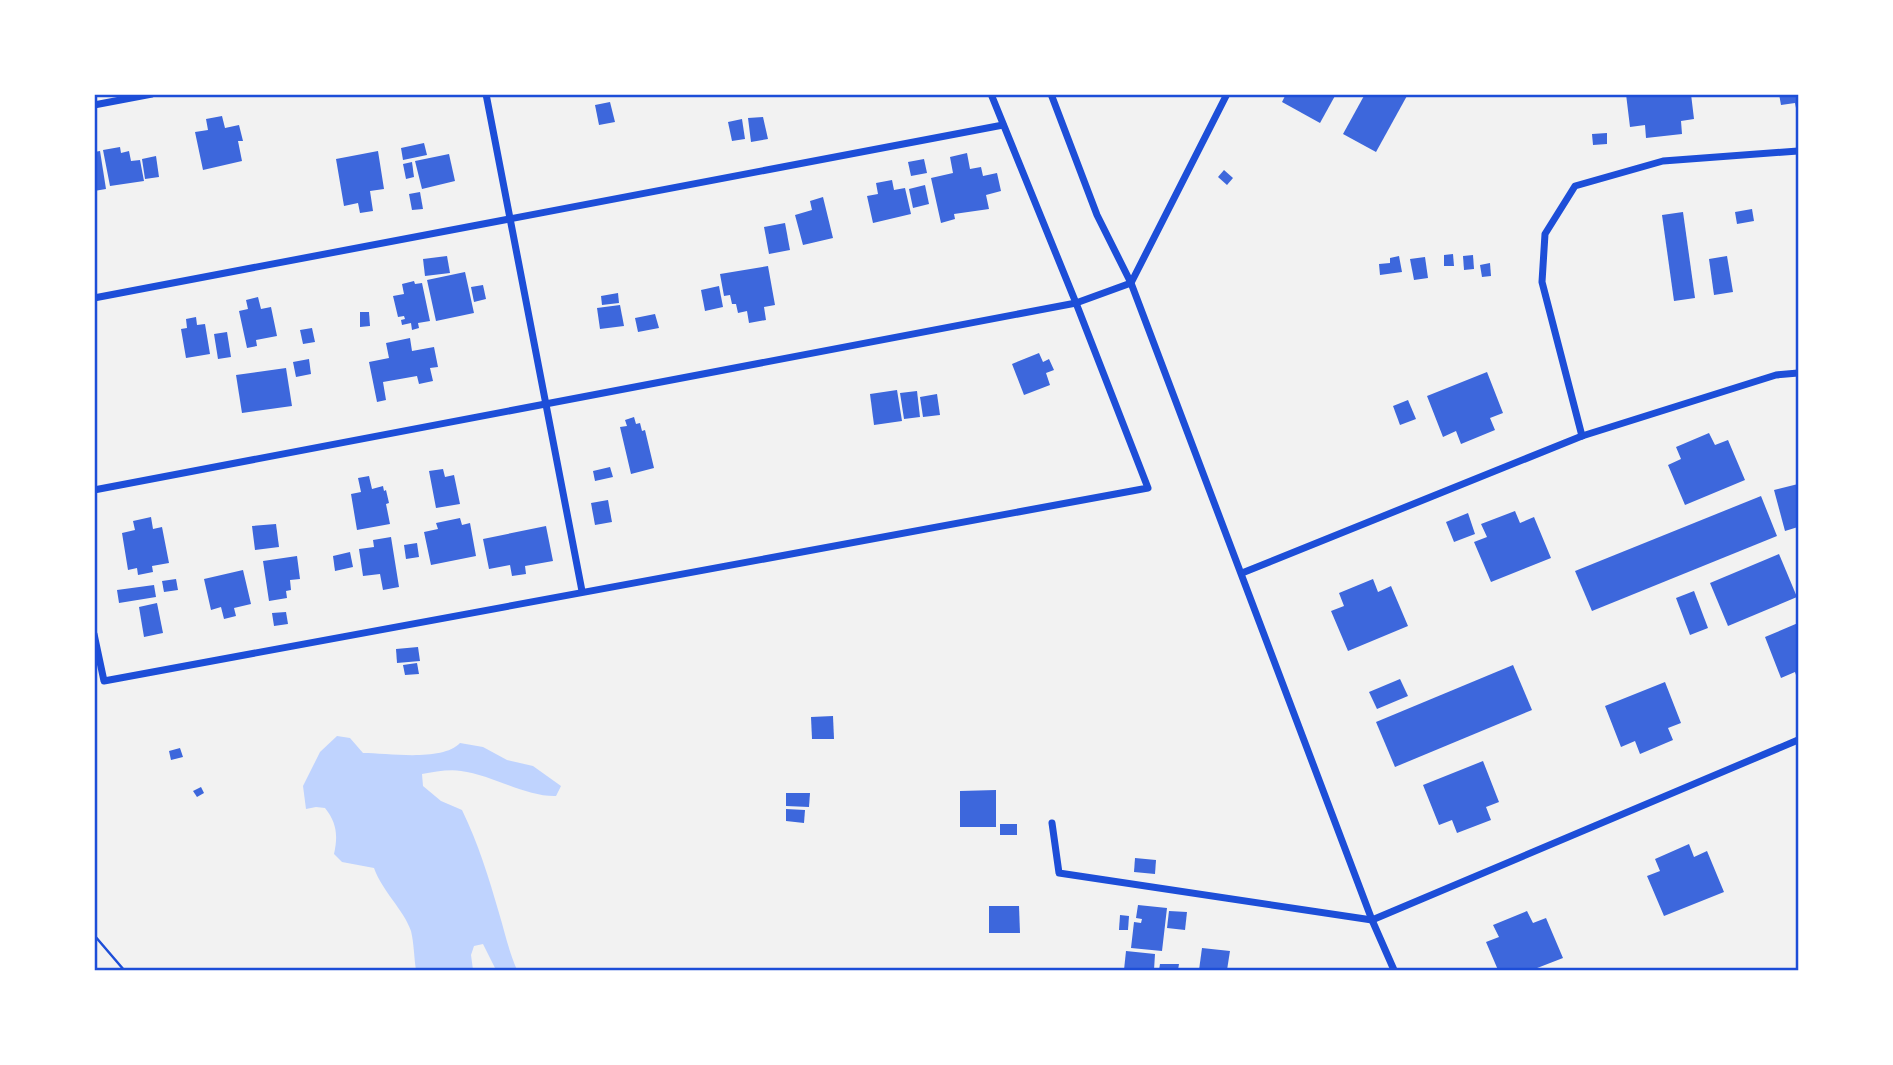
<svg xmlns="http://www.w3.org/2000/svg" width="1893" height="1065" font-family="Quicksand,sans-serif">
	<rect width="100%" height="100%" fill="#f2f2f2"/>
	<path fill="#bfd3fe" d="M337,736L350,738L363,753C388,753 442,762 460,743L483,747L507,760L533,766L561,786L556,796C527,797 492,775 461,771C449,769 434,772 422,774L423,786L441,801L462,810C478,843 489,878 499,913C505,933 509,952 517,970H496L483,944L474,946L471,955L473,970H416C414,958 414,943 411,931C404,910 382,891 374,868L342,862L334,854C338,836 337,823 325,808L316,807L306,809L303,786L320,752Z"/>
	<g fill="#3d67dc">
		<path d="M1286,94H1336L1320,123L1282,102Z"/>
		<path d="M1365,94H1408L1376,152L1343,134Z"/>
		<path d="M1626,94H1691L1694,119L1681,121L1682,134L1646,138L1645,125L1630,127Z"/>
		<path d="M1779,94H1798V118L1795,103L1781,105Z"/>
		<path d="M610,102L615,122L599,125L595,105Z"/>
		<path d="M222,116L225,128L239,125L243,141H238L242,161L203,170L195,132L208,130L206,119Z"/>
		<path d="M763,117L768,139L751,142L748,118Z"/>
		<path d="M742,119L745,139L732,141L728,122Z"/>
		<path d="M1607,133V144L1593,145L1592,134Z"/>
		<path d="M424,143L427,155L403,160L401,148Z"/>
		<path d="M120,147L121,153L129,151L131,161L140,160L144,181L110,186L103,150Z"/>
		<path d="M100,151L106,189L94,191V152Z"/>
		<path d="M378,151L384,189L370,191L373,211L360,213L358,203L344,206L336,159Z"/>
		<path d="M967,153L970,169L981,167L983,176L997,173L1001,191L986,195L989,209L954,214L955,219L941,223L931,178L953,173L950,157Z"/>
		<path d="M449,154L455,181L422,189L415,161Z"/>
		<path d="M156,156L159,177L145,179L142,159Z"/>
		<path d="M924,159L927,173L911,176L908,162Z"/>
		<path d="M412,162L414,177L406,179L403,164Z"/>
		<path d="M1224,170L1233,178L1227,185L1218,177Z"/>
		<path d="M892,180L894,190L905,188L911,214L873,223L867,196L878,194L876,183Z"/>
		<path d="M925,185L929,204L913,208L909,189Z"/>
		<path d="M420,192L423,209L412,210L409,194Z"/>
		<path d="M823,197L833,238L803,245L795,215L812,210L810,201Z"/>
		<path d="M1752,209L1754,221L1737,224L1735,212Z"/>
		<path d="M1683,212L1695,298L1674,301L1662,215Z"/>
		<path d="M785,223L790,250L769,254L764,227Z"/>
		<path d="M1453,254L1454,266H1444V255Z"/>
		<path d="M1473,255L1474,269L1464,270L1463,256Z"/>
		<path d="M447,256L450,273L425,276L423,259Z"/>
		<path d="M1399,256L1402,272L1380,275L1379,264L1390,263V258Z"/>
		<path d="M1727,256L1733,292L1714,295L1709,259Z"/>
		<path d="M1425,257L1428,278L1414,280L1410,259Z"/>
		<path d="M1490,263L1491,276L1482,277L1480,265Z"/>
		<path d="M768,266L775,305L764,307L766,320L749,323L747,311L738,313L736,304H732L730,295L724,296L720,274Z"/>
		<path d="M465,272L474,313L436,321L427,280Z"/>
		<path d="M414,281L415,284L422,283L430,321L418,323L419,328L412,330L411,323L402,325L401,320L405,319L404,316L398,317L393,296L404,294L402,284Z"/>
		<path d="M483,285L486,299L474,302L471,287Z"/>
		<path d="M719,286L723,307L705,311L701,290Z"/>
		<path d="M618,293L619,303L602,305L601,296Z"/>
		<path d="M258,297L261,309L271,307L277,336L256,340L257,346L247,348L239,311L248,309L246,300Z"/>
		<path d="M620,305L624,326L600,329L597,308Z"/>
		<path d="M360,312H369L370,326L360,327Z"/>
		<path d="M655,314L659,328L638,332L635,318Z"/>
		<path d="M196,317L197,325L205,324L210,354L186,358L181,329L187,328L186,319Z"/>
		<path d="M312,328L315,342L303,344L300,330Z"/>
		<path d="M227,332L231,357L218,359L214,334Z"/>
		<path d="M410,338L412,351L434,347L438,367L430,368L433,381L419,384L417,376L383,382L386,400L377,402L369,362L389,358L386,343Z"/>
		<path d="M1039,353L1043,362L1049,359L1054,370L1046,373L1050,385L1024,395L1012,364Z"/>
		<path d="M309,359L311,374L296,377L293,362Z"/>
		<path d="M286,368L292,406L242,413L236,375Z"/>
		<path d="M1487,372L1503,413L1490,418L1495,430L1461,444L1456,431L1443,437L1427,396Z"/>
		<path d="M897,390L902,421L874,425L870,394Z"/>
		<path d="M917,391L920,417L904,419L900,393Z"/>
		<path d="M937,394L940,415L923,417L920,397Z"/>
		<path d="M1408,400L1416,419L1400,425L1393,406Z"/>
		<path d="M634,417L636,424L640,423L642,431L645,430L654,468L631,474L620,427L627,426L625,420Z"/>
		<path d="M1709,433L1715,445L1728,440L1745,480L1685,505L1668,465L1681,459L1676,447Z"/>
		<path d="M610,467L613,477L595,481L593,471Z"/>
		<path d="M443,469L445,477L454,475L460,504L436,508L429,471Z"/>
		<path d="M369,476L372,489L383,486L384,491L386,490L389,503L386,504L390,524L357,530L351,494L361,492L358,478Z"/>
		<path d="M1798,484V527L1785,531L1774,490Z"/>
		<path d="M1761,496L1777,536L1592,611L1575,571Z"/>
		<path d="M608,500L612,522L595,525L591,503Z"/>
		<path d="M1515,511L1520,523L1534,517L1551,558L1491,582L1474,542L1487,537L1481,524Z"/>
		<path d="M1468,513L1475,534L1454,542L1446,522Z"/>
		<path d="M151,517L153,529L162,527L169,563L152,566L153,572L138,575L137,568L128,570L122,533L135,530L133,521Z"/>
		<path d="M460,518L462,525L470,523L476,556L431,565L424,532L438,529L436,523Z"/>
		<path d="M276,524L279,547L255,550L252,526Z"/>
		<path d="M546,526L553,561L525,566L526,574L512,576L510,565L489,569L483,539Z"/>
		<path d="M391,537L399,587L383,590L380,574L363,576L359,549L374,547L373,540Z"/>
		<path d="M417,543L419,557L406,559L404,545Z"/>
		<path d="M350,552L353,567L335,571L333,556Z"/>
		<path d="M1779,554L1797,597L1728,626L1710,583Z"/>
		<path d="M297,556L300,579L290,580L291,590L286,591L287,598L269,601L263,561Z"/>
		<path d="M243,570L251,604L234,608L236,616L224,619L221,607L211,610L204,579Z"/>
		<path d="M176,579L178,590L164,592L162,581Z"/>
		<path d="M1373,579L1378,592L1391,586L1408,626L1348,651L1331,611L1344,606L1339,593Z"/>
		<path d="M154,585L156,597L119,603L117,590Z"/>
		<path d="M1694,591L1708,628L1690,635L1676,598Z"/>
		<path d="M157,603L163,633L144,637L139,607Z"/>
		<path d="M286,612L288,624L274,626L272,613Z"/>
		<path d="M1798,623V681L1795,672L1781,678L1765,637Z"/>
		<path d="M418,647L420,661L397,663L396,649Z"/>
		<path d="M417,663L419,674L405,675L403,665Z"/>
		<path d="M1513,665L1532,710L1395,767L1376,722Z"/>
		<path d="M1400,679L1408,696L1377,709L1369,692Z"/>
		<path d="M1665,682L1681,723L1668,728L1673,740L1640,754L1635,741L1621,747L1605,706Z"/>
		<path d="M833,716L834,739H812L811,717Z"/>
		<path d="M180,748L183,757L171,760L169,751Z"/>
		<path d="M1483,761L1499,802L1486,807L1491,820L1457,833L1452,820L1439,825L1423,785Z"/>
		<path d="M201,787L204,793L197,797L193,791Z"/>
		<path d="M996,790V827H960V791Z"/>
		<path d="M786,793H810L809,807L786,806Z"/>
		<path d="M786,809L805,810L804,823L786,821Z"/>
		<rect x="1000" y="824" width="17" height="11"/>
		<path d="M1689,844L1694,857L1707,851L1724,892L1664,916L1647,876L1660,871L1655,859Z"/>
		<path d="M1135,858L1156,860L1155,874L1134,872Z"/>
		<path d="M1138,905L1167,908L1162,951L1131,948L1134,922L1141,923L1142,919L1136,918Z"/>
		<path d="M989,906H1019L1020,933H989Z"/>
		<path d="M1169,911L1187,912L1185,930L1167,928Z"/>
		<path d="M1527,911L1533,923L1546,918L1563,958L1532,970H1498L1486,942L1499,937L1493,925Z"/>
		<path d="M1120,915L1129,916L1128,930H1119Z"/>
		<path d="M1202,948L1230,951L1227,970H1199Z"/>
		<path d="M1126,951L1155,954L1154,970H1124Z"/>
		<path d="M1160,964H1179L1178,970H1159Z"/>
	</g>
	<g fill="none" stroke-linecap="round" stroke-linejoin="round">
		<path stroke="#1d4ed8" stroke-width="2.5" d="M94,935L124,970"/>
		<g stroke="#1d4ed8" stroke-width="7">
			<path d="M486,94L582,591"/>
			<path d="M1051,94L1097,215L1131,283L1372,920L1394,970"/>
			<path d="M94,105L152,94"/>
			<path d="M94,298L1003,125"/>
			<path d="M1582,436L1542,282L1545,234L1575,186L1663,161L1798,151"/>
			<path d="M94,490L1076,303L1131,283L1227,94"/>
			<path d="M1242,573L1582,436L1776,375L1798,373"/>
			<path d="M94,634L104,681L1148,488L1076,303L991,94"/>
			<path d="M1052,823L1059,873L1372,920L1798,740"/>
		</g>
	</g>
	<rect width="1893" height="1065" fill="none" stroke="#ffffff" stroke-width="192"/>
	<rect x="96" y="96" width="1701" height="873" fill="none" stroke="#1d4ed8" stroke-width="2.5"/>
</svg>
